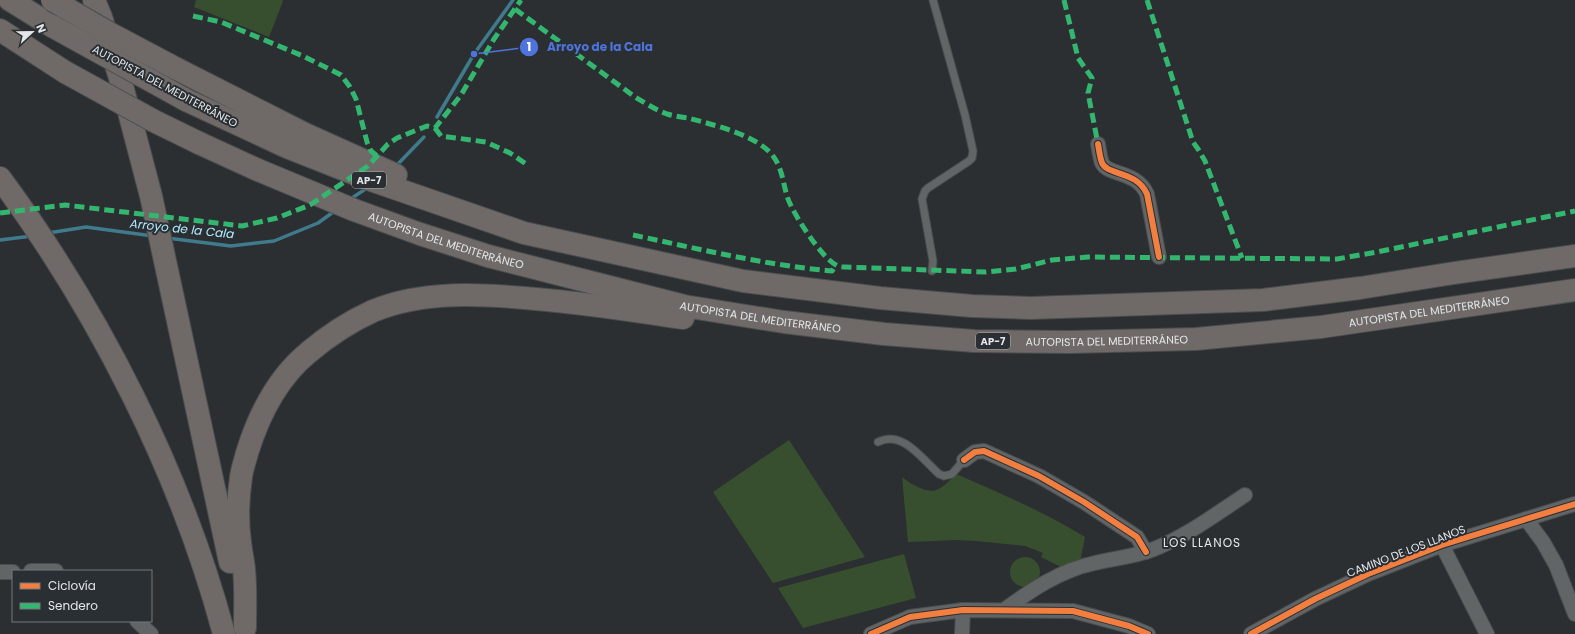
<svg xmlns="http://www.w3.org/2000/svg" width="1575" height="634" font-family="Poppins,sans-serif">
	<rect width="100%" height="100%" fill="#2c2f31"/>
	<g fill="#374f2e">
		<path d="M196,0H282L283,1L269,37L194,7Z"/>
		<path d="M789,440L865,557L773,583L713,492Z"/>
		<path d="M956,474C1000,493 1044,512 1085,537L1080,562L1063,568L1041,557L1043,553L1025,546L976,541L957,540L908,542L902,477C909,483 927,494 936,490C943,488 951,479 956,474Z"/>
		<path d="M904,554L916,598L803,628L778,588Z"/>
		<circle cx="1025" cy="572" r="15"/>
	</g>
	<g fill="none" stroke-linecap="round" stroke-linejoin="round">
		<g stroke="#3f7b8d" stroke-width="3.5">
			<path d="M437,117L474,54L513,0"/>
			<path d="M396,166L424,137"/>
			<path d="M349,200L367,188"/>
			<path d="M48,233L86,227L153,236"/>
			<path d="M167,238L231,246L274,241L318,223L336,210"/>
			<path d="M0,240L32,236"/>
		</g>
		<defs>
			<g id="service">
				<path d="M932,271L933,261L922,199L925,191L928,188L969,161L972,158L973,151L965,115L933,0"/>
				<path d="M878,442C902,429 923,460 939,474L944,476L952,474L964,460"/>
			</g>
			<g id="minor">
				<path d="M1098,144C1099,150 1100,158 1102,163C1108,176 1136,170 1147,194L1159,257"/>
				<path d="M964,460L975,452L984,451L1039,476L1084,502L1137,537L1146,552"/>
				<path d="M1526,519L1543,542L1556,565L1575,614"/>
				<path d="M1442,545L1487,634"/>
				<path d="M31,571H56"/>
				<path d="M0,572H13"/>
				<path d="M1004,610C1031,590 1061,570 1095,563C1115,558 1134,557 1154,549C1187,536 1216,514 1245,495"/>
				<path d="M137,621L151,634"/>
				<path d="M871,634L910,617L963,610L1073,611L1129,626L1148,634"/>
				<path d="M962,634L963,610"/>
				<path d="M1251,634L1315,599L1368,574L1442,545L1575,504"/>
			</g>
			<g id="motorway">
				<path d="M10,0L52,26"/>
				<path d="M94,0L101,17L120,78L151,196L230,562"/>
				<path d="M0,30L65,72"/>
				<path d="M177,69L305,134L396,175"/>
				<path d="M186,100L287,147L368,179L524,233L743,281L880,298L972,306L1031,308L1263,300L1360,288L1454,273L1575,256"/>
				<path id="s1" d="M199,143L258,170L354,210L420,234L488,256L684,306L784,322L884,334L974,341L1070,342L1196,339L1321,327L1575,290"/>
				<path d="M0,178C99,312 181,473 224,634"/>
				<path d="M245,628C245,609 246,589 244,569C243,560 241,551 240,542C237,521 238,498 241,477C242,469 245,461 247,453C259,414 277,378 309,352C329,335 349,322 373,311C424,290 483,294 536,299C586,303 635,311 683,318"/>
			</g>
		</defs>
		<use href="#service" stroke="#4a4d4f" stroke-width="9"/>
		<use href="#minor" stroke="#4a4d4f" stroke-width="16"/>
		<use href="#motorway" stroke="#4a4d4f" stroke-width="24"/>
		<use href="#service" stroke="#626566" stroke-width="7"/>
		<use href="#minor" stroke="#626566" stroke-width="14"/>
		<use href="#motorway" stroke="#6f6a67" stroke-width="22"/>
		<defs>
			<g id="motorway-bridge">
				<path d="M52,0L111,34L177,69"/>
				<path d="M52,26L186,100"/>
				<path d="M65,72L154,121L199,143"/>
			</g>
		</defs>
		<use href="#motorway-bridge" stroke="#4a4d4f" stroke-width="24" stroke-linecap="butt"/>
		<use href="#motorway-bridge" stroke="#6f6a67" stroke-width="22"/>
		<g stroke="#33b770" stroke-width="5" stroke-dasharray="10 5" stroke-linecap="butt">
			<path d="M1064,0L1078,58L1092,78L1088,93L1098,144"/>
			<path d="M1147,0L1193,142L1198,149L1205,161L1242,258"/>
			<path d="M515,9L635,97C645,103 656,110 667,114C674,116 681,117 688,118C714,125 757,135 773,156C783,169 783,185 788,199C794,215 821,257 836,265C839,267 842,267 845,267L986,272L1016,269L1052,260L1088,257L1337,259L1377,252L1575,211"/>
			<path d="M193,16L221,22L303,56L341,75L350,87L356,99L367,142L371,151L377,156"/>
			<path d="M435,128L441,136L486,142L510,153L529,166"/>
			<path d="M0,213L65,205L242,226L277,218L310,205L368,166L388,144L397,138L427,126L435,128L461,95L494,39L521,0"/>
			<path d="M633,235C699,249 765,265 832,271L836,265"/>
		</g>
		<defs>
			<g id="cycleway">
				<path d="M1098,144C1099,150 1100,158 1102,163C1108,176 1136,170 1147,194L1159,257"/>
				<path d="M964,460L975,452L984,451L1039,476L1084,502L1137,537L1146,552"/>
				<path d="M871,634L910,617L963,610L1073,611L1129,626L1148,634"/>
				<path d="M1251,634L1315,599L1368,574L1442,545L1575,504"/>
			</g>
		</defs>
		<use href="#cycleway" stroke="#2a2f33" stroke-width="8"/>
		<use href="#cycleway" stroke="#f27e40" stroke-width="6"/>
	</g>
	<g text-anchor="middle" stroke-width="4" stroke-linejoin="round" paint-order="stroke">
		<g fill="#2a2f33" stroke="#acafb2" stroke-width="1">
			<rect x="352" y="172" width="34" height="16" rx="3"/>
			<rect x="976" y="333" width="34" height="16" rx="3"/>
		</g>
		<g font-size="10" font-weight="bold" fill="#e3e6e9">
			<text x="369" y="184">AP-7</text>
			<text x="993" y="345">AP-7</text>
		</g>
		<g font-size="11" fill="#e3e6e9" stroke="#2a2f33">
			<text transform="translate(165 86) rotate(28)" y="4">AUTOPISTA DEL MEDITERRÁNEO</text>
			<text dy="4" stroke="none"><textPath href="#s1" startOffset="266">AUTOPISTA DEL MEDITERRÁNEO</textPath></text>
			<text dy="4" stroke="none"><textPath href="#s1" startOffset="1262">AUTOPISTA DEL MEDITERRÁNEO</textPath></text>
			<text dy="4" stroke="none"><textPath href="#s1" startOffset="590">AUTOPISTA DEL MEDITERRÁNEO</textPath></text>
			<text dy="4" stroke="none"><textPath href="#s1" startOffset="938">AUTOPISTA DEL MEDITERRÁNEO</textPath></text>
			<text transform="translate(1406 551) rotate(-21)" y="4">CAMINO DE LOS LLANOS</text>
		</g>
		<g font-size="12" font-style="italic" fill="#b0e9fa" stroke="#2a2f33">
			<text transform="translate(182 229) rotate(6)" y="4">Arroyo de la Cala</text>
		</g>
		<g font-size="12" letter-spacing="1" fill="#e3e6e9" stroke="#2a2f33">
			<text x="1202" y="547">LOS LLANOS</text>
		</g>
	</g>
	<path fill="none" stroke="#4e74dc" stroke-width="1.5" d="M474 54L529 47"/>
	<g fill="#4e74dc" stroke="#2a2f33" stroke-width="1.5">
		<circle cx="474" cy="54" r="4"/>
		<circle cx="529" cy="47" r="10"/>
	</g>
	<g font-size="12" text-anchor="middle" font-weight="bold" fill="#fff">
		<text x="529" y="51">1</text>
	</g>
	<g font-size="12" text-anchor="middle" font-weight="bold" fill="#4e74dc" stroke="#2a2f33" stroke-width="4" stroke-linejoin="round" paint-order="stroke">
		<text x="600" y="51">Arroyo de la Cala</text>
	</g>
	<rect x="12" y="570" width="140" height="52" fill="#2a2f33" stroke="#74787c"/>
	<rect x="20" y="583" width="20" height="6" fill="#f27e40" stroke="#74787c"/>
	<text x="48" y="590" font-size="12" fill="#e3e6e9">Ciclovía</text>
	<rect x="20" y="603" width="20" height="6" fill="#33b770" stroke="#74787c"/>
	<text x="48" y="610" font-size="12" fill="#e3e6e9">Sendero</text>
	<g transform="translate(32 32) rotate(68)" stroke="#2a2f33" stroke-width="3" paint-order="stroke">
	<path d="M0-3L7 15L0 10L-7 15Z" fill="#e3e6e9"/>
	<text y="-6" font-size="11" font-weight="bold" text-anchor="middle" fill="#e3e6e9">N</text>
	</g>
</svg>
